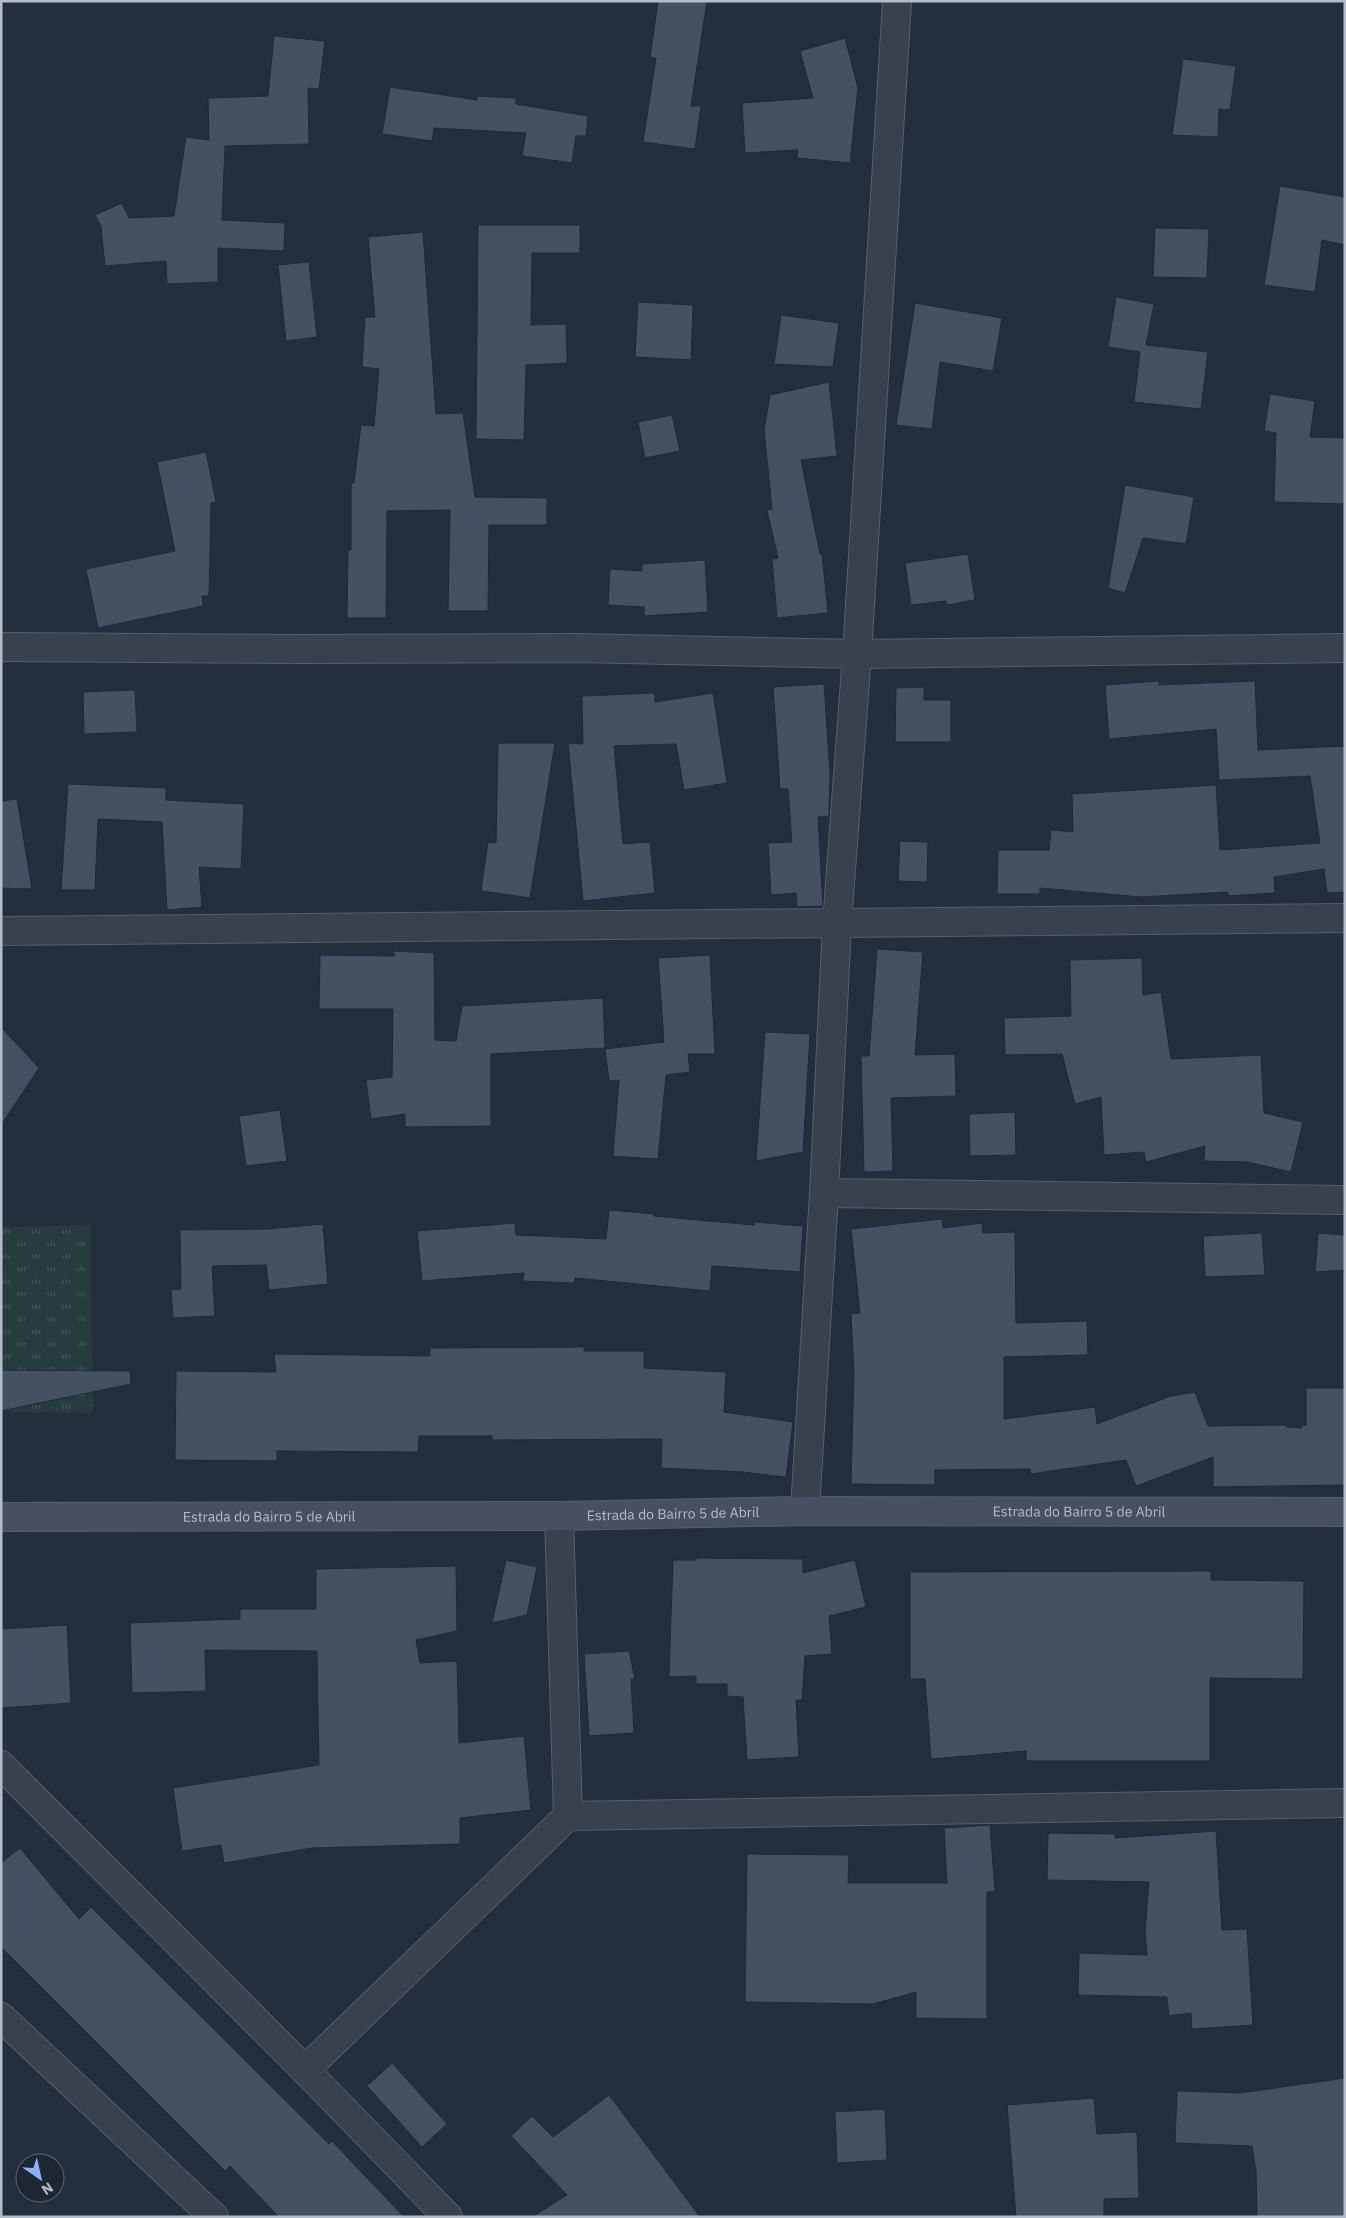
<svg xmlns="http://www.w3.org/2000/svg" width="1346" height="2218" font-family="'IBM Plex Sans',sans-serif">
	<defs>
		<pattern id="grass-tufts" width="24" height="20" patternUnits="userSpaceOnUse" patternTransform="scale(1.25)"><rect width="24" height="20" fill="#263c3f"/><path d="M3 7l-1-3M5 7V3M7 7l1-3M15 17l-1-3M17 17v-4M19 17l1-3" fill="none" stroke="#435659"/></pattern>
	</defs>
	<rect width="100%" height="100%" fill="#242f3e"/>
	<path fill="url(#grass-tufts)" d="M90,1225L93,1413L1,1412V1227Z"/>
	<g fill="#455162" stroke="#1f2835">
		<path d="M658,1H707L691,106H701L695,149L643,142L656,58L650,57Z"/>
		<path d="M274,36L325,41L319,89L308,88L309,144L225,146L222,220L285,223L284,251L218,248V282L167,284L166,261L105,266L101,227L95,215L122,203L129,218L174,216L186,137L209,140L208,98L268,96Z"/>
		<path d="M845,38L858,88L850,163L797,158L798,150L745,153L742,103L813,98L800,51Z"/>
		<path d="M1183,59L1236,66L1230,110L1219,109L1218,137L1172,135Z"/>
		<path d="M390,87L477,100V96L516,98V104L588,116L586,136H576L572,163L522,156L526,133L434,128L432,141L382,134Z"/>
		<path d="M1280,186L1345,197V245L1322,240L1315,292L1264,285Z"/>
		<path d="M478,225H580V253H532L531,325L566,324L567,363L526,365L524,440L476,439Z"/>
		<path d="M1155,228L1209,229L1207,278L1153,277Z"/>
		<path d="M423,232L436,414L463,413L475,497L547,498V525H489L488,611H448L450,510L387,511L386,618H347L348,550H351V483H354L355,475L361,425L374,426L379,369L362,367L365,317H375L368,237Z"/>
		<path d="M309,262L317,337L286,341L278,265Z"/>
		<path d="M1116,297L1154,304L1146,345L1208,352L1201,409L1134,402L1140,352L1108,347Z"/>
		<path d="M638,302L693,305L691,360L635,357Z"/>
		<path d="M915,303L1002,318L993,371L940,362L932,429L896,425Z"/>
		<path d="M781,315L839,323L833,367L774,364Z"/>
		<path d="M829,382L837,456L801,460L820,554H822L828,613L777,618L772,559L778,558L767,510L772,509L764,430L770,395Z"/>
		<path d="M1270,394L1315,401L1310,437L1345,438V504L1274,502L1276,433L1264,431Z"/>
		<path d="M672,415L680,451L645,458L638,422Z"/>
		<path d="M206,452L216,502L211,503L209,596H202L203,606L98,628L86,569L175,551L157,462Z"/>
		<path d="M1125,485L1194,497L1186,544L1143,538L1125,593L1108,588Z"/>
		<path d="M968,554L975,600L947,605L946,601L911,605L905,563Z"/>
		<path d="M705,560L708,612L644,616V607L608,605L610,569L642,571V564Z"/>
		<path d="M1159,681V685L1255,681L1258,750L1345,746V892L1327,893L1324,869L1274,877L1275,893L1228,896V892L1141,897L1040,888V894H997L998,850H1049L1051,830L1073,832L1072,794L1216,785L1220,850L1320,843L1310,776L1219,780L1216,729L1109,739L1105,685Z"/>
		<path d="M824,684L830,773L829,816L818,817L823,906L797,907L796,893L771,895L768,843L792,842L788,789H780L773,687Z"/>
		<path d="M924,687V700H951V742H895L896,688Z"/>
		<path d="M135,690L137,732L84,734L83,692Z"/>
		<path d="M655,693V702L713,693L727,783L684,790L676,744L614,746L623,844L650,842L655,893L583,901L568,743L583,744L582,696Z"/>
		<path d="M498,743H555L530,898L481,891L488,842L496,843Z"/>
		<path d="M68,784L166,788V800L244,804L241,869L199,867L202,907L167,910L162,822L98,819L95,890H61Z"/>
		<path d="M17,799L32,889L1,888V801Z"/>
		<path d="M900,841L928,842L927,882L898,881Z"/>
		<path d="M877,949L923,952L915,1055L955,1054L956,1096L891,1098L893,1171L864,1172L861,1056H869Z"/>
		<path d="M394,951L434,953L435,1040L456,1041L462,1006L603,998L605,1048L491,1054V1126L405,1127V1114L371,1119L366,1080L392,1077L393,1009H319L320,955L394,956Z"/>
		<path d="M710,955L715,1054H688L690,1072L666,1075L658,1159L613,1156L619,1080L609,1081L605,1049L664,1042L658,958Z"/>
		<path d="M1142,958L1143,995L1161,992L1171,1059L1261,1055L1264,1113L1303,1122L1291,1172L1247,1162L1204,1161L1205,1146L1146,1162L1144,1152L1104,1155L1101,1097L1075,1104L1062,1054L1005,1055L1004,1018L1071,1016L1070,960Z"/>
		<path d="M1,1027L39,1068L1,1125Z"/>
		<path d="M765,1032L810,1034L803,1152L756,1161Z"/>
		<path d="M280,1110L287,1161L246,1166L239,1116Z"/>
		<path d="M1015,1112L1016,1155L970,1156L969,1114Z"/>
		<path d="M609,1210L654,1214V1216L754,1225V1222L803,1226L800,1272L712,1266L710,1291L575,1278V1283L523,1281L524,1273L422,1281L417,1231L515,1223L516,1235L606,1239Z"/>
		<path d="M942,1219L943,1228L982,1223L983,1233L1015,1232L1016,1323L1087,1321L1088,1355L1004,1357V1419L1095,1407L1097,1424L1171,1396L1195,1392L1208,1426L1286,1425L1287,1427L1302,1428V1425H1306V1388H1345V1485L1213,1487V1457L1136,1486L1126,1460L1031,1474L1030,1469L935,1470V1485L851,1484L854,1373L851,1314L860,1313L851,1229Z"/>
		<path d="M323,1224L328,1284L269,1290L266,1265L212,1266L215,1316L173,1318L171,1290L181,1289L180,1230L266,1229Z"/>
		<path d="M1262,1233L1265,1275L1205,1277L1203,1236Z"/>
		<path d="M1318,1233L1345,1235V1270L1315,1272Z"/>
		<path d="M584,1347V1351H644V1368L726,1372L724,1412L793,1422L786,1477L742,1472L661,1468L662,1439L492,1440V1436H419L418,1452L277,1451V1461L175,1460L176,1371L276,1372L274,1354L430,1356V1348Z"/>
		<path d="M1,1370L130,1371L131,1384L1,1411Z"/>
		<path d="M696,1558L803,1559V1573L855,1560L866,1607L829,1616L832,1654L805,1656L802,1700H796L799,1757L747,1760L743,1697L727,1696V1684H696V1676L669,1677L673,1560H696Z"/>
		<path d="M506,1560L537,1567L527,1615L492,1623Z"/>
		<path d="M456,1566L457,1631L416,1640L420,1663L457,1661L459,1743L524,1736L531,1810L460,1818V1844L312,1848L224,1863L221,1845L182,1851L173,1788L319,1765L317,1651L205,1650L206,1691L132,1693L130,1623L240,1619V1609H316V1569Z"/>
		<path d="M1211,1571V1580L1304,1581L1303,1679L1210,1678V1761H1026V1751L931,1759L925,1679H910V1572Z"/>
		<path d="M67,1625L71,1703L1,1708V1629Z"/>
		<path d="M629,1651L635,1679H631L634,1733L589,1736L584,1654Z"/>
		<path d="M990,1825L995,1892H987V2019L916,2018V1992L873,2004L745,2002L747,1854L849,1855L848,1883H947L944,1828Z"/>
		<path d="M1216,1831L1222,1930L1247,1929L1253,2025L1192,2029L1191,2013L1169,2016L1167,1997L1078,1995L1079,1953L1147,1955L1145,1932L1149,1882L1047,1880L1048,1833L1115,1834V1838Z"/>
		<path d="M20,1848L79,1919L91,1907L329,2144L332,2141L404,2217H279L230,2166L225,2171L1,1947V1863Z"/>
		<path d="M392,2063L447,2124L422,2147L367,2086Z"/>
		<path d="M1345,2078V2217H1257L1256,2171L1252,2146L1175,2143L1177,2091L1240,2093Z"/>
		<path d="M609,2095L700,2217H532L567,2195L511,2136L532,2116L553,2137Z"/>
		<path d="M1094,2098L1097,2134L1137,2132L1139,2198L1104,2199V2217H1016L1007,2105Z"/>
		<path d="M885,2109L887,2160L837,2163L835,2112Z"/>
	</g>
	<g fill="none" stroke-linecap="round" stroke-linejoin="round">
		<defs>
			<g id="street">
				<path d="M1,647L302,649L577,648L857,654L1345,648"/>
				<path d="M1,931L1345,918"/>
				<path d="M824,1193L1345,1200"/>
				<path d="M805,1511L824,1193L837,924L857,654L897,1"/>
				<path d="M559,1516L568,1816"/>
				<path d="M1,1765L305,2070L448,2217"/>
				<path d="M1,2017L214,2217"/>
				<path d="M305,2070L568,1816L1345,1803"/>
			</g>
			<g id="secondary">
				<path id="s1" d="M1,1517L559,1516L805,1511L1345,1512"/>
			</g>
		</defs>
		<use href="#street" stroke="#565f6c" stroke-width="30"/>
		<use href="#secondary" stroke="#565f6c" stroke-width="30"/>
		<use href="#street" stroke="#38414e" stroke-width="28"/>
		<use href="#secondary" stroke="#465061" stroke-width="28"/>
	</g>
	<g text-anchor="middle" stroke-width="4" stroke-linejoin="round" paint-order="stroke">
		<g font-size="14" fill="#b4bcc9" stroke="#1d2633">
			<text dy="5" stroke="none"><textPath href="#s1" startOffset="1078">Estrada do Bairro 5 de Abril</textPath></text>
			<text dy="5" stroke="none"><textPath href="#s1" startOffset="672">Estrada do Bairro 5 de Abril</textPath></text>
			<text dy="5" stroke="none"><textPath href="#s1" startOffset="268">Estrada do Bairro 5 de Abril</textPath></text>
		</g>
	</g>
	<rect width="1346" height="2218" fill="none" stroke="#b4bcc9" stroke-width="5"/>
	<g transform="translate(40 2178) rotate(146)"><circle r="24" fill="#1d2633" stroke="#59626f"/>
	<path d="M0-4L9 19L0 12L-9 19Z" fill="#8ab4f8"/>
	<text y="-8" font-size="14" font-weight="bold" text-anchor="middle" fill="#b4bcc9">N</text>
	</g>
</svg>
